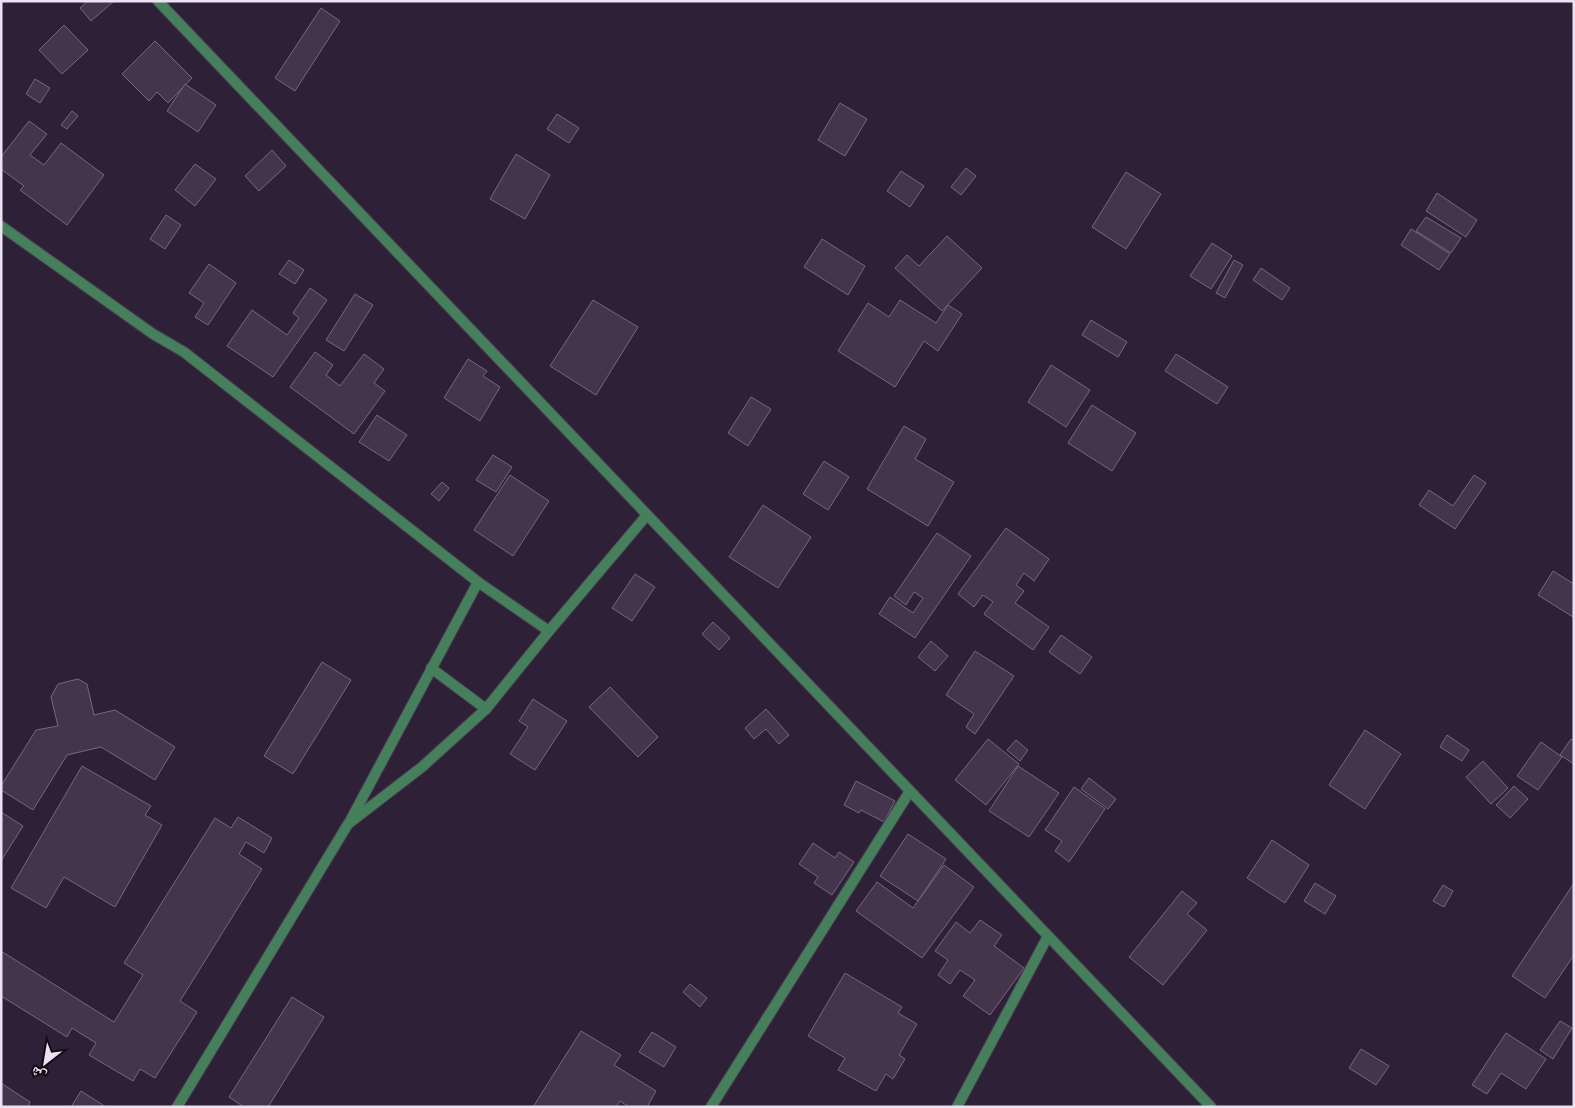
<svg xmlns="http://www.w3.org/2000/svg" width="1575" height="1108" font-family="Lora,'Noto Naskh Arabic',serif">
	<rect width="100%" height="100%" fill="#2e2036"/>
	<g fill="#44354d" stroke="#776781">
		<path d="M88,1H114L91,21L80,8Z"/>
		<path d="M321,8L340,21L295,91L275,78Z"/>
		<path d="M64,25L88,50L62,74L39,50Z"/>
		<path d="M155,41L192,78L168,103L157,92L149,101L122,74Z"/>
		<path d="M35,79L50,88L40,103L26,94Z"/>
		<path d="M185,84L216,105L198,132L167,111Z"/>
		<path d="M840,103L867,119L845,156L818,140Z"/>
		<path d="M72,111L78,116L67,129L61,125Z"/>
		<path d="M557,114L579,128L569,143L547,129Z"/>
		<path d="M29,121L47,134L30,155L44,165L61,143L104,175L67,225L20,190L24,186L1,169V157Z"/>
		<path d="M272,150L286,166L259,191L245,176Z"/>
		<path d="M516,154L550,175L525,219L490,199Z"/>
		<path d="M195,164L216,179L195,206L175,190Z"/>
		<path d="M966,168L976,176L961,195L951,187Z"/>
		<path d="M901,171L924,186L910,207L887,191Z"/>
		<path d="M1126,172L1161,194L1126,249L1092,227Z"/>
		<path d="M1437,193L1477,220L1466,237L1426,211Z"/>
		<path d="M166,215L181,225L165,249L150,239Z"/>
		<path d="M1426,217L1461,238L1451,253L1416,231Z"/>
		<path d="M1411,229L1450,254L1439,270L1401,245Z"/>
		<path d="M947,236L982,268L942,311L895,268L907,255L919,266Z"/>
		<path d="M822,239L865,266L848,295L804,267Z"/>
		<path d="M1212,243L1232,256L1211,289L1190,276Z"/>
		<path d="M289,260L304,270L295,284L279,274Z"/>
		<path d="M1234,260L1243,265L1225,298L1216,293Z"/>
		<path d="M209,264L236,283L208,325L195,317L204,303L189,293Z"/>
		<path d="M1261,268L1290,288L1282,300L1253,280Z"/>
		<path d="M310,288L327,300L273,377L227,346L252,310L287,335L299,318L293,313Z"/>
		<path d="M355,294L373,305L344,351L326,340Z"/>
		<path d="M593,300L638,327L596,395L550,366Z"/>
		<path d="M900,300L936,323L948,305L962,314L938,351L924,341L895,387L838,351L868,303L889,317Z"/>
		<path d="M1091,320L1127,342L1118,357L1082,335Z"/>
		<path d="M315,352L333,365L326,375L340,386L364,354L384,369L374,383L385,391L354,434L290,387Z"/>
		<path d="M1176,354L1228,387L1217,404L1165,371Z"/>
		<path d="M468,359L487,371L483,376L500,387L480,421L444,398Z"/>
		<path d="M1051,365L1090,390L1066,427L1028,402Z"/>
		<path d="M751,397L771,409L748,446L728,433Z"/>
		<path d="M1092,405L1136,433L1112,471L1068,443Z"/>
		<path d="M377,415L407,435L389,461L359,442Z"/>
		<path d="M904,426L926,439L915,459L954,482L928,526L867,489Z"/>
		<path d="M493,455L512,467L496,492L476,480Z"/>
		<path d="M824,461L849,477L828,510L803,494Z"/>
		<path d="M510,475L549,501L513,556L474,530Z"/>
		<path d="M1474,475L1486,483L1455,529L1419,505L1429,490L1453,506Z"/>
		<path d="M442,482L449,488L439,501L431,494Z"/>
		<path d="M763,505L811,537L778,588L729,557Z"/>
		<path d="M1006,528L1049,559L1034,581L1024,573L1016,585L1024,591L1015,603L1049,627L1033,650L984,614L993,602L983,595L974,607L958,594Z"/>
		<path d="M937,533L971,556L915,638L879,614L890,597L913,613L923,598L914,592L906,605L894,596Z"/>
		<path d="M1553,571L1574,584L1573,617L1538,595Z"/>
		<path d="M635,574L655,587L632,621L612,608Z"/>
		<path d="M713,622L730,638L719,650L702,634Z"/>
		<path d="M1061,635L1092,657L1080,674L1049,652Z"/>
		<path d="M931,641L948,656L935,671L918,657Z"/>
		<path d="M975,651L1014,676L975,734L966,727L974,714L946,695Z"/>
		<path d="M322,662L351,680L293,774L264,756Z"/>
		<path d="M78,679L87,684L94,715L115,710L175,747L155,780L101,747L67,755L33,810L1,790V786L36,730L58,726L51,697L58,684Z"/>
		<path d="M610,687L658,737L638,757L589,707Z"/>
		<path d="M533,699L567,721L535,770L510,754L528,727L519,721Z"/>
		<path d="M766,709L789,735L779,744L766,729L754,739L745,728Z"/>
		<path d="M1365,730L1401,754L1365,809L1329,785Z"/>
		<path d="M1447,735L1469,750L1462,761L1440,747Z"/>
		<path d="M988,739L1019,764L986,805L955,780Z"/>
		<path d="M1571,739L1574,741V764L1560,755Z"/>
		<path d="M1016,740L1028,750L1020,761L1007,750Z"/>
		<path d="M1541,742L1562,757L1538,790L1517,776Z"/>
		<path d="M1483,761L1508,788L1491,804L1466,777Z"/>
		<path d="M82,766L151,806L145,815L162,825L115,907L64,877L46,908L11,888Z"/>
		<path d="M1018,766L1059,793L1029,837L989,811Z"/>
		<path d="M1089,778L1116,799L1108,809L1081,789Z"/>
		<path d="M856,781L895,801L884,822L861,810L859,813L844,805Z"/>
		<path d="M1514,786L1528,799L1510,818L1496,805Z"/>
		<path d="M1074,787L1105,809L1069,862L1055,851L1062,841L1045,830Z"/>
		<path d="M1,812L23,826L1,861Z"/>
		<path d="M238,817L272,838L264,853L246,842L239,854L262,869L180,1001L197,1012L155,1078L140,1069L133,1081L89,1055L96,1043L72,1028L67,1037L1,996V951L114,1022L143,975L124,963L215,818L231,828Z"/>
		<path d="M908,834L946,859L918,901L880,876Z"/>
		<path d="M1272,840L1309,865L1285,903L1247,878Z"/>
		<path d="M813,843L835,858L839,852L854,862L832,895L814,883L818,877L799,864Z"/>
		<path d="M944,865L974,887L922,958L856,911L877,882L913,908Z"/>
		<path d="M1315,883L1336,896L1325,914L1304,901Z"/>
		<path d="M1574,883V955L1545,998L1512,976Z"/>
		<path d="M1443,885L1453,891L1444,907L1433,901Z"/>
		<path d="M1182,891L1197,903L1187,914L1207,930L1163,985L1129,957Z"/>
		<path d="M980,920L1002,935L994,946L1024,968L990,1015L963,996L975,980L960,970L950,984L938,975L948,960L935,951L956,922L970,933Z"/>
		<path d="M845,973L902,1007L898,1013L917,1024L899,1055L905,1059L893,1079L886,1074L876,1091L838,1070L845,1058L808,1036Z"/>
		<path d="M690,984L707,998L700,1007L683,992Z"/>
		<path d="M292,997L324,1017L268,1107H244L229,1097Z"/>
		<path d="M1560,1021L1572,1028L1553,1059L1540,1050Z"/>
		<path d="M581,1031L621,1055L614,1065L656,1091L647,1107H629L620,1101L616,1107H533Z"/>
		<path d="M652,1032L676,1047L664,1067L639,1052Z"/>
		<path d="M1506,1033L1546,1059L1526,1089L1501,1073L1487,1094L1472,1085Z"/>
		<path d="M1361,1049L1389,1066L1376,1085L1349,1068Z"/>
		<path d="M1,1083L30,1102L28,1107H1Z"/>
		<path d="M81,1091L106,1107H71Z"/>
	</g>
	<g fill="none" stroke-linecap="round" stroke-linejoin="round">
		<defs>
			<g id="minor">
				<path d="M158,1L1211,1107"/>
				<path d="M1,226L153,334L184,352L478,582"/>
				<path d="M431,668L486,709"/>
				<path d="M350,821L478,582L549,631"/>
				<path d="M177,1107L348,824L422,767L486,709L549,631L647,515"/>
				<path d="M711,1107L910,791"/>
				<path d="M957,1107L1048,936"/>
			</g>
		</defs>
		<use href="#minor" stroke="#493b50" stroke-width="12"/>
		<use href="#minor" stroke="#457f5b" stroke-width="10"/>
	</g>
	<rect width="1575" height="1108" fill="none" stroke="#ece2f1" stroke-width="5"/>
	<g transform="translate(45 1063) rotate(211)" stroke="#130c16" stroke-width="4" paint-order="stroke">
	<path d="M0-4L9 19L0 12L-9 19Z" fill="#ece2f1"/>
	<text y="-8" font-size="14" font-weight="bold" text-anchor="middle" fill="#ece2f1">ش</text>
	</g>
</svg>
